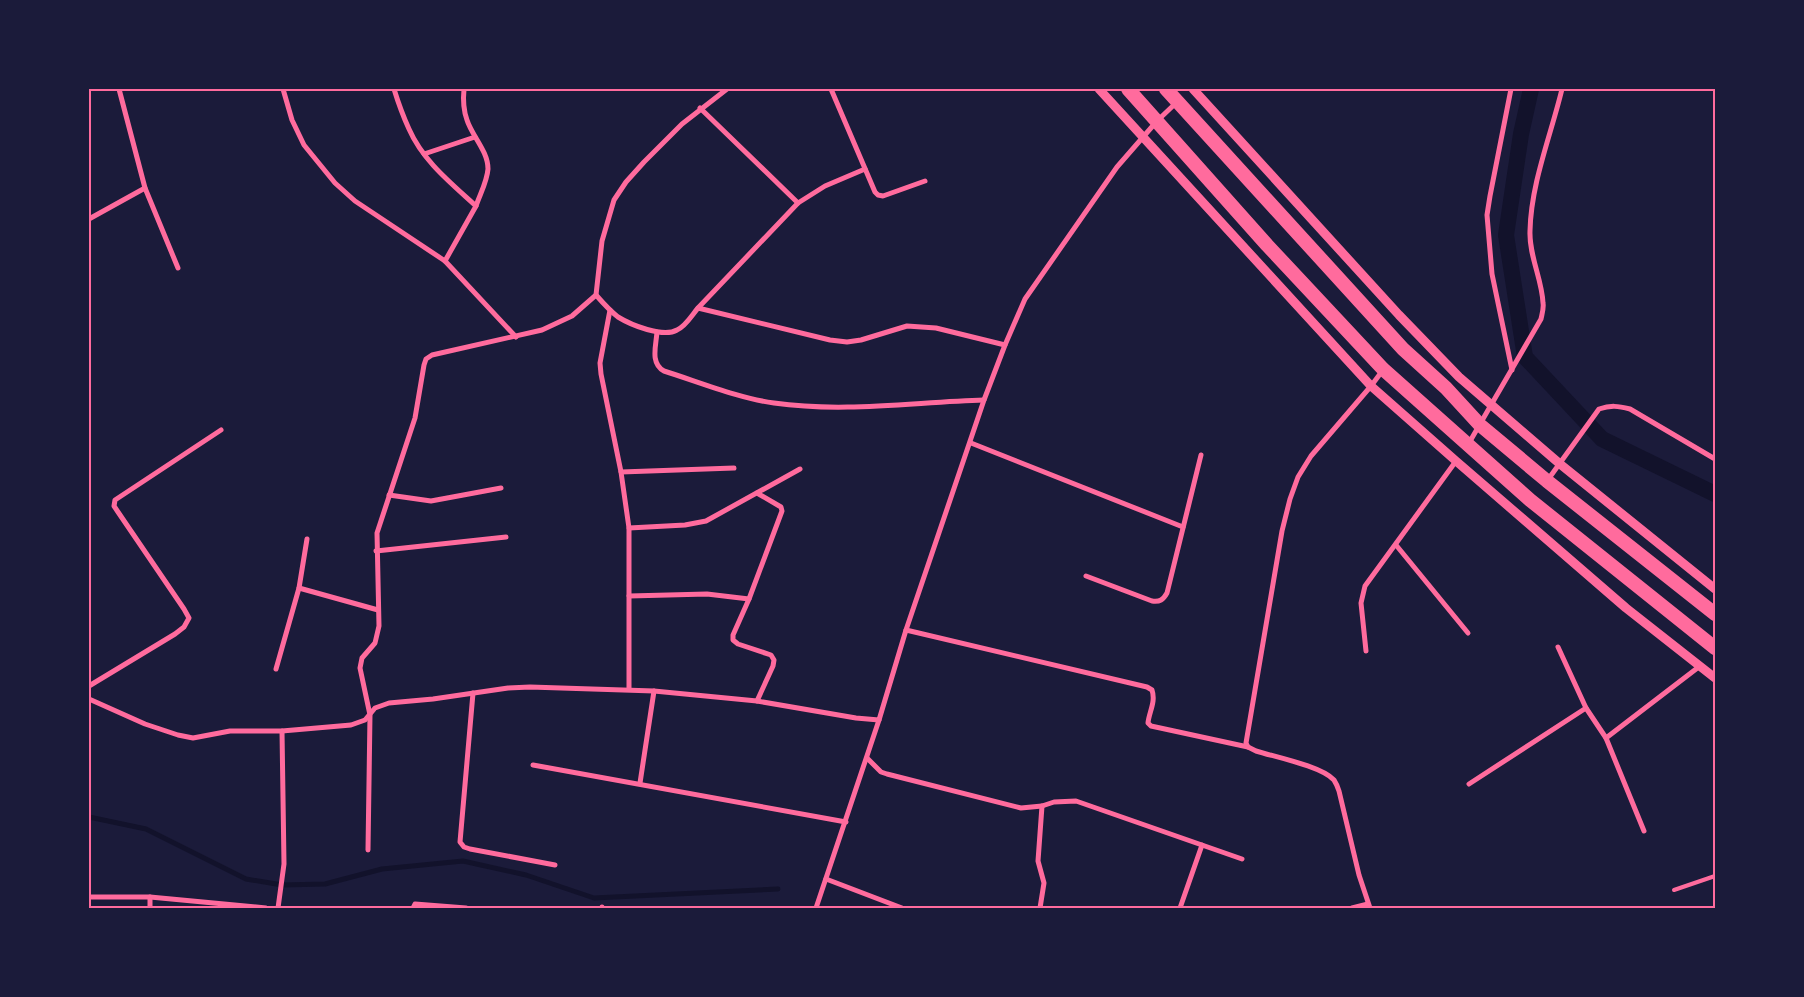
<svg xmlns="http://www.w3.org/2000/svg" width="1804" height="997" font-family="'Exo 2',sans-serif">
	<rect width="100%" height="100%" fill="#1b1b3a"/>
	<g fill="none" stroke-linecap="round" stroke-linejoin="round">
		<path stroke="#12122b" stroke-width="5" d="M89,817L146,829L246,879L282,885L325,884L382,869L463,861L526,875L594,898L778,889"/>
		<path stroke="#12122b" stroke-width="16" d="M1531,89L1521,134L1506,235L1525,357L1602,439L1715,494"/>
		<path stroke="#ff6b9d" stroke-width="4" d="M1674,890L1715,876"/>
		<g stroke="#ff6b9d" stroke-width="5">
			<path d="M119,89L145,188L178,268"/>
			<path d="M283,89L292,120L304,145L335,183L355,201L445,261L516,337"/>
			<path d="M394,89C398,102 403,116 409,129C423,161 451,183 476,206L445,261"/>
			<path d="M464,89C463,99 463,109 467,120C472,136 488,151 488,169C487,182 480,194 476,206"/>
			<path d="M831,89L875,192L878,195L883,196L925,181"/>
			<path d="M1511,89L1490,196L1487,215L1492,274L1512,370"/>
			<path d="M700,108L798,203"/>
			<path d="M424,154L475,137"/>
			<path d="M89,219L145,188"/>
			<path d="M596,295C603,303 610,311 618,317C631,325 663,338 677,330C686,326 692,315 698,308L798,203L825,186L865,169"/>
			<path d="M698,308L830,340L847,342L861,340L907,326L936,328L1005,345"/>
			<path d="M610,310L600,363L601,374L621,472L629,528V689"/>
			<path d="M657,332C656,346 650,363 664,371C699,382 738,398 774,403C844,413 914,402 984,400"/>
			<path d="M971,443L1183,527"/>
			<path d="M1469,443L1541,319C1542,314 1544,308 1543,303C1542,279 1529,256 1530,231C1531,183 1551,135 1562,89"/>
			<path d="M621,472L734,468"/>
			<path d="M1547,481L1599,409C1611,405 1618,406 1630,409L1715,459"/>
			<path d="M389,495L431,501L501,488"/>
			<path d="M629,528L685,525L706,521L800,469"/>
			<path d="M307,539L299,588L378,610"/>
			<path d="M1396,545L1468,633"/>
			<path d="M376,551L506,537"/>
			<path d="M1086,576L1152,601C1160,602 1163,600 1167,593L1201,455"/>
			<path d="M629,596L707,594L749,599"/>
			<path d="M906,630L1147,687L1152,690C1156,702 1149,712 1148,723L1151,726L1248,747"/>
			<path d="M1558,647L1586,708L1606,738"/>
			<path d="M1366,651L1361,603L1365,586L1456,461"/>
			<path d="M276,669L299,588"/>
			<path d="M89,686L175,634L184,627L189,618L184,609L118,512L114,506L115,500L221,430"/>
			<path d="M473,693L460,842L464,847L470,849L555,865"/>
			<path d="M89,699L145,724L178,735L193,738L230,731H282L351,725L365,720L375,708L389,703L433,699L508,688L530,687L654,691L757,701L856,718L879,720L906,630L984,400L1005,345L1025,299L1117,167L1157,121L1177,102"/>
			<path d="M757,701L773,666L774,660L771,655L738,644L733,640V635L749,599L782,511L781,507L757,493"/>
			<path d="M867,758L881,772L887,774L1021,808L1042,806L1054,802L1076,801L1242,859"/>
			<path d="M533,765L846,822"/>
			<path d="M640,783L654,691"/>
			<path d="M1469,784L1586,708"/>
			<path d="M1644,831L1606,738L1700,666"/>
			<path d="M368,850L370,715L360,668L362,658L375,643L379,626L377,533L415,418L424,365L426,359L432,355L542,330L572,316L596,295L602,241L614,200L626,182L644,162L682,124L727,89"/>
			<path d="M826,879L902,908"/>
			<path d="M89,897H150V908"/>
			<path d="M150,897L266,908"/>
			<path d="M278,908L284,864L282,731"/>
			<path d="M413,908L415,904L466,908"/>
			<path d="M602,908V907"/>
			<path d="M816,908L879,720"/>
			<path d="M1040,908L1044,883L1038,861L1042,806"/>
			<path d="M1180,908L1202,845"/>
			<path d="M1352,908L1368,904"/>
			<path d="M1370,908L1359,875L1339,791C1338,788 1336,783 1334,780C1321,766 1275,757 1256,751L1248,747L1246,743L1282,531L1290,499L1298,477L1311,456L1371,386L1383,370"/>
		</g>
		<g stroke="#ff6b9d" stroke-width="9">
			<path d="M1099,89L1371,386L1456,461L1626,608L1715,678"/>
			<path d="M1193,89L1399,315L1459,377L1560,464L1715,589"/>
		</g>
		<g stroke="#ff6b9d" stroke-width="14">
			<path d="M1128,89L1267,245L1383,369L1530,500L1715,648"/>
			<path d="M1166,89L1403,349L1446,388L1480,425L1547,481L1715,614"/>
		</g>
	</g>
	<rect width="1804" height="997" fill="none" stroke="#1b1b3a" stroke-width="180"/>
	<rect x="90" y="90" width="1624" height="817" fill="none" stroke="#ff6b9d" stroke-width="2"/>
</svg>
